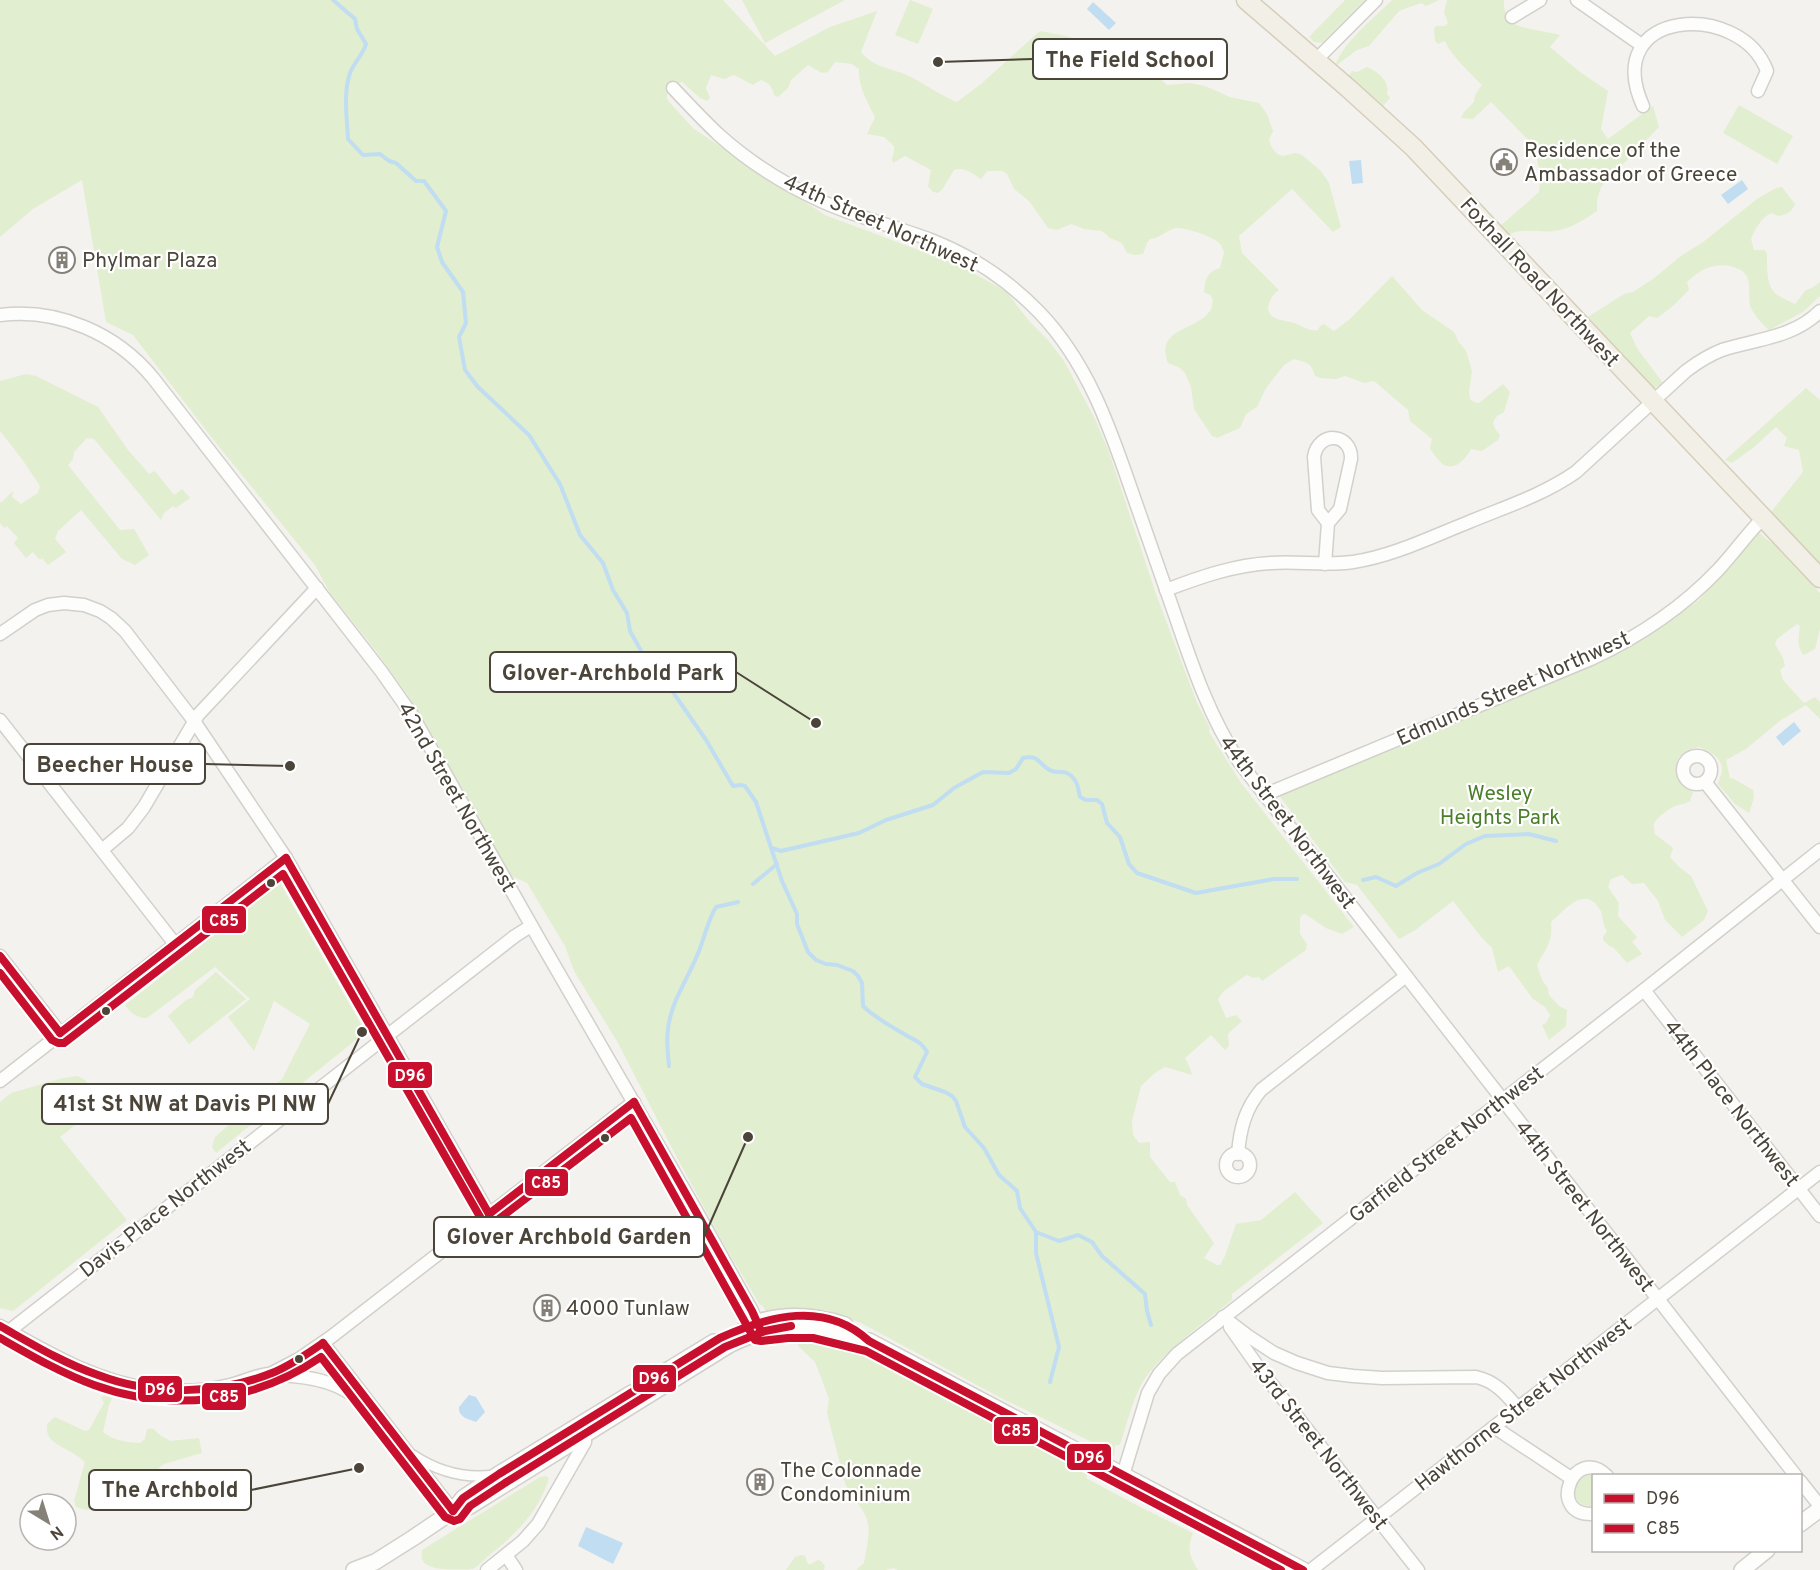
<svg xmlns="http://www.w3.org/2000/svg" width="1820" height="1570" font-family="Overpass,sans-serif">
	<rect width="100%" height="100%" fill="#f4f2ee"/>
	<g fill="#e1eecf">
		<path d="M0,0H723L775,56L830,27L877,11L861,52C873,67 889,68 907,75C924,83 939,95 957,102L981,84L1040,31L1066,36L1111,52L1134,68L1158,76L1167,85L1190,83L1205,86L1230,97L1259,103L1267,114L1273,131L1269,140L1272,148L1277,154L1283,156L1295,153L1302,155L1321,171L1329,183L1341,227L1333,232L1292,189L1239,236L1242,253L1279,290C1270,296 1262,312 1275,318C1281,321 1288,321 1294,323C1303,326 1309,332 1318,330L1320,326L1324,324L1334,331L1350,319L1392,276L1422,310L1454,332L1458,341L1466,351L1472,371L1469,392L1470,399L1474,402L1479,403L1503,384L1510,392L1504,412L1497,416L1493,422L1495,429L1500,435L1498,440L1482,451L1471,449C1467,457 1456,471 1444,465C1439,462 1435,455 1431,450L1430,448L1432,439L1410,421L1408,410L1374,381L1364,383L1345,376L1336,379L1320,378L1315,376C1311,362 1307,363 1294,359L1284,365L1266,388L1257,407L1246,414L1240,428L1217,438L1212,436L1194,409L1191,387L1185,373L1180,368L1168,363C1154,326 1199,332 1211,309C1212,307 1212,303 1213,300L1210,295L1204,292C1205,279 1207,272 1220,268L1224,253C1223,250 1222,246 1220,244C1215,237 1185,227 1176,228C1166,230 1161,238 1150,239L1147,243L1143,254L1135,255L1127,253L1122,243L1110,238L1102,231L1084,229L1071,224L1057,230L1048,228L1029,201L1014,189L1007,174L1002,171H987L981,179C973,174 964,166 954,170L942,190L938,193L933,192L928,186L931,170L905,156L893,163L892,158L894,152V146L884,137L867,134L875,117C867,102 858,86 859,69L852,64L835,62L828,72L822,73L808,65L791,80L788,88L778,97L774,95C772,86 769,83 761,80L753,85L734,75L724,79L711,75L706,88L710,98L707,101L700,98L682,82L678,83L667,94V99L671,104L694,129L825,215L956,264L1006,291L1029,321L1048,340L1064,361L1095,419L1109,452L1156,594L1197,703L1210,728L1209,732L1241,783L1354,927L1342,934L1326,928L1305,914H1303L1300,918V934L1307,944L1306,950L1262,981L1259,977L1253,978L1247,975L1245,976L1224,991L1218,999L1226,1018L1236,1015L1242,1021L1228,1034L1229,1046L1225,1050L1211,1035L1185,1058L1190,1068L1192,1075L1165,1067L1155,1073L1141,1086L1132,1121L1133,1135L1139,1143L1150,1142V1157L1170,1182H1175L1180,1195L1186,1199L1187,1205L1214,1243L1204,1258L1217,1265H1220L1225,1256L1236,1224L1261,1220L1295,1192L1323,1223L1232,1294V1300C1206,1321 1156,1357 1141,1385C1132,1403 1127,1423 1121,1442L1119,1445H1115L1114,1456L1096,1444L1001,1398L861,1323L826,1310L766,1311L762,1305H760L726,1248L675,1154L618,1043L574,971L565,946L527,883L505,873L463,789L441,757L430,732L407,694L376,651L330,593L315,565L212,438L133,335L106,322L82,180L33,209L0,237Z"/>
		<path d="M742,0H845L765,43Z"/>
		<path d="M910,0L933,9L918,44L895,35Z"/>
		<path d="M1345,0H1365L1322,43L1314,42L1309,37Z"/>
		<path d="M1392,0H1439L1426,6L1421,3L1399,11L1369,46L1357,50L1337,65L1336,63C1346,40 1374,18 1392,0Z"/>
		<path d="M1447,0H1504V7L1508,21C1523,30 1543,30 1560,35L1550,47L1580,72L1608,91L1601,129L1608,139L1653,106L1659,127L1601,187L1597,200V211C1584,220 1570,229 1554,231C1539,233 1522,227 1508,235L1499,227L1539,192L1541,175L1533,145L1491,102L1473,119L1461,118L1464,112L1474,102L1475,95L1482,85C1473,76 1449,53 1446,43L1444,41L1438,44L1435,41L1434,29L1436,26H1445L1448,23L1444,12Z"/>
		<path d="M1367,67C1378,72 1390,81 1387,94L1390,98L1382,107L1348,77L1352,71L1357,72Z"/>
		<path d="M1739,105L1793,136L1777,164L1723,133Z"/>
		<path d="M1782,187L1795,204C1792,212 1787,214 1779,216L1771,213C1761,218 1755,229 1751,239L1754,250H1764L1767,253C1767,264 1766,283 1774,292C1779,297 1788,301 1795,304L1806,290L1812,288L1820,282V296L1803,312L1769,330C1762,324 1755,316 1751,308C1747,298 1752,285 1746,275C1742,269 1736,268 1730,266C1712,263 1700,270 1687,282L1689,290L1673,306L1657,318L1649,316L1630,333L1637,348L1663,383L1653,389L1588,317L1624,294L1633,292L1653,279L1682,255L1702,243L1757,199L1776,188Z"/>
		<path d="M26,374L36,376L98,407L128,450L149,474L155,471L174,495L182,489L190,498L176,508L173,506L164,513L161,520L94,439L87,438L74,452L73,459L68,465L120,530L134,529L149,555L135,565L122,559L81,510L58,531L55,539L66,552L48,565L42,558L40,560L33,552L26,558L14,543L18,538L7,526L4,528L0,523V503C5,500 8,495 13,491L12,497L21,504L38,493L40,486L22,459L0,431V381Z"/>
		<path d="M1806,388L1820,400V579L1767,517L1803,472L1799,450L1784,446L1787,438L1776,427L1753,448L1732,463L1725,460Z"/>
		<path d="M1758,531L1766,539L1778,546L1820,593V629L1815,649L1804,655C1796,648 1799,636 1800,626L1797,624L1777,639L1775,644L1783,658L1785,666L1780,670L1783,680L1804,703L1815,697L1820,702V719L1806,705L1781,720L1746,749L1726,760L1730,778L1734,779L1753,790L1754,798L1749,813L1735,804L1718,784C1719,779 1722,775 1722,770C1723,758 1708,750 1699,747L1688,750L1678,758C1676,776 1677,783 1693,792L1690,801L1684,804C1676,803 1657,816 1654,824C1653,826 1655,832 1655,834L1673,848L1670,857L1678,866L1691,876L1708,911L1704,920L1682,937L1665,920L1658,901L1644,883L1632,884L1622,875L1611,879L1608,887L1619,903L1618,916L1637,937L1632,942L1642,954L1627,963L1614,948L1609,946L1603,940V937L1607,931C1602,923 1604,921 1601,912C1601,910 1597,906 1596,904C1581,888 1563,912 1551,922C1553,943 1546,948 1537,965L1542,980L1548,988L1549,995L1559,1006L1567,1010L1566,1026L1549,1040L1542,1025L1546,1023L1550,1015L1545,1007L1533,999L1509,966L1498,972L1492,948L1482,938L1453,901L1414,931L1399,939L1357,885L1345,882L1278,794L1350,764L1563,678L1634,644L1698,601L1732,566Z"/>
		<path d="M280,883L365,1031L363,1034L216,1153L212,1147L215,1137L282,1079L310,1024L274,1001L254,1051L228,1017L250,999L215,967L147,1018C139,1019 129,1012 125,1005Z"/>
		<path d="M216,972L246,999L189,1044L168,1016L186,1000L193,997L195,990Z"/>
		<path d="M78,1076L85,1080L102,1104L60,1137L127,1220L13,1311L0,1308V1102L11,1093L63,1078Z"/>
		<path d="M808,1329L856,1343L1089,1469L1086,1478L1140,1507L1193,1533C1187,1550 1189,1555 1198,1570H897L894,1568L886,1570H857L858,1568L864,1563C867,1545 873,1527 863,1511C857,1501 849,1493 845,1483L827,1413L829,1399L815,1362L798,1346L799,1343L808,1342Z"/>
		<path d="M103,1396L109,1397L112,1399L109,1405L103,1432C114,1441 127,1442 140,1443L145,1439L147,1429C155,1427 155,1431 160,1435C163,1438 167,1438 170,1441L199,1438L202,1453L164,1464L132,1489L116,1496L102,1508L86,1510L76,1507L74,1501L85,1462C76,1452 52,1445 48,1435C47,1434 47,1425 47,1424L55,1417L85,1431L89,1430L104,1403L101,1398Z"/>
		<path d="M1590,1475L1593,1476V1506C1570,1508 1567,1479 1590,1475Z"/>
		<path d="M545,1476L549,1478C539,1512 514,1536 487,1557C483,1561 478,1566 473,1569C465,1570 440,1570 432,1567C422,1563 421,1561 422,1550L540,1477Z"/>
		<path d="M801,1555L805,1556L808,1564H811L818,1560L821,1561L825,1566L824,1570H786L795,1557Z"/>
	</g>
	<g fill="#c0ddf1">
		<path d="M1093,2L1116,23L1109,30L1087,9Z"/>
		<path d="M1361,160L1363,183L1352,184L1349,161Z"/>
		<path d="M1742,180L1748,189L1728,204L1721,195Z"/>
		<path d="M1794,722L1801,731L1783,746L1776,737Z"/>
		<path d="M469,1395L476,1397L485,1412L476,1422C468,1419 458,1417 459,1407Z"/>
		<path d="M586,1527L623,1543L613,1564L578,1546Z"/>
	</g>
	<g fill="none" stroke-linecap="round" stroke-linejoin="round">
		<g stroke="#c0ddf1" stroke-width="4">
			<path d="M333,0L355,19L357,29L366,44C363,55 354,62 350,73C343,94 347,117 348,139L363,155L380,154L389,161L396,163L416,181H424L446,211L437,247L442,262L463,292L466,323L459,337L465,370L478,387L529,435L560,484L580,535L603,563L613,590L627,613L630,631L645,658L668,685L706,740L733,786L741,785L745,786L756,802L782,881L797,914V924L808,952L816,960L826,964L837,965L853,971L858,976L862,983L863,1006C874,1017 890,1026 904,1034C915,1041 920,1040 927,1052L915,1077L922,1084L945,1092L952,1096L956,1101L965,1127L984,1148L999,1175L1017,1191L1020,1208L1036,1232V1253L1059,1347L1050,1382"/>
			<path d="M772,848L781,851L859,833L886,820L933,805L954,788L983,772L1009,773L1016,769L1023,758C1040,754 1039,766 1052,771C1061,774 1065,768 1074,779C1079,785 1078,791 1080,797L1086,800H1097L1102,804L1107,823L1120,837L1129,864L1137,873L1196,893L1274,879H1297"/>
			<path d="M1363,880L1376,877L1396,886L1417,873L1439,864L1466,844L1485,836L1529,834L1556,841"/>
			<path d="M753,884L777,864"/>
			<path d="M669,1066C668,1054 666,1041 668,1029C671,1001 689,977 699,951C705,936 708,920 716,907L738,902"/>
			<path d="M1036,1232L1059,1241L1078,1235L1092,1242L1102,1256L1145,1294L1147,1311L1151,1325"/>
		</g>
		<defs>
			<path id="pedestrian" d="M413,1455C437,1471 464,1479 494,1475"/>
			<g id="minor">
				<path d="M1577,0L1640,44"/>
				<path d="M1512,17L1540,0"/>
				<path d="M1316,60L1376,0"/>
				<path d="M673,88C688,104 703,120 719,135C749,162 784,184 821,201C856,217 894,226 931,240C972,256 1009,281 1039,312C1087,362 1109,425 1131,489C1146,532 1161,575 1176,618C1193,668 1210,718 1240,763L1796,1476"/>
				<path d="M1643,106C1599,8 1741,0 1767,71L1758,91"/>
				<path d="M0,315C58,308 116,333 153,378L381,671L412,715L539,939L697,1212L752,1311L760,1329"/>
				<path d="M1325,564L1328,523L1340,509L1351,459C1352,433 1318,430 1314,457L1318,510L1328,523"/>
				<path d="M1166,590C1200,577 1234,565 1271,563C1298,561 1325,566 1353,562C1393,556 1431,537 1469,522C1505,507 1543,495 1576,472L1686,371C1698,362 1709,355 1722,350C1756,339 1793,338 1820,311"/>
				<path d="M0,634L35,610L48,605L64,603L84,605L100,611L111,618L125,631L194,721L286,858L489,1214"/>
				<path d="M0,720L175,944"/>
				<circle cx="1697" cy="770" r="14"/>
				<path d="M1705,782L1820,927"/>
				<path d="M1264,795L1591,659C1638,637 1682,608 1718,570C1734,553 1747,534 1763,518"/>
				<path d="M102,850L128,828L144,807L198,715L317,588"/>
				<path d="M0,956L60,1033"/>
				<path d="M1644,990L1820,1216"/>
				<path d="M0,1081L286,858"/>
				<circle cx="1238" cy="1165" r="12"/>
				<path d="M1238,1154C1240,1129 1245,1109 1261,1090L1406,976"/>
				<path d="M1223,1317L1248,1336L1274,1353L1297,1363L1328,1373L1353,1376L1382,1378L1476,1377C1495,1381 1506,1394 1518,1408"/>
				<path d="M0,1326C48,1353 97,1382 152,1389C177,1392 205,1391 230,1385C243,1382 256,1375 269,1374C277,1373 285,1375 292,1376C329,1379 346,1388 375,1411"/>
				<path d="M1230,1327L1261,1371L1418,1570"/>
				<path d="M0,1338L515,936L531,926"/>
				<path d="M323,1343L453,1511"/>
				<path d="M270,1374L299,1359L331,1337L634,1102"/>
				<path d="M1494,1427L1571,1478"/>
				<path d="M1123,1475L1148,1393L1159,1374L1177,1354L1644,990L1820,850"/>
				<path d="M1800,1481L1820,1506"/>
				<path d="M1594,1514C1545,1517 1574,1443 1607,1476"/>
				<path d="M506,1555L516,1570"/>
				<path d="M487,1570L523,1541L538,1524L585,1442V1436L580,1428"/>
				<path d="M1311,1570L1820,1172"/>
			</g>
			<g id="tertiary">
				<path d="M746,1326C780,1313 811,1314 845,1325"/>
				<path d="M660,1375L714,1342"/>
				<path d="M453,1511L470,1506L729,1345C763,1328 796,1322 833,1332C846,1335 857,1340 869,1341L1303,1570"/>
				<path d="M1800,1524L1820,1509"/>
				<path d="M354,1570L375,1562L413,1538L453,1511L463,1498L499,1474L632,1393"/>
				<path d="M1742,1570L1767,1550"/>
			</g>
			<path id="primary" d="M1246,0L1348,88L1413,147L1820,578"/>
		</defs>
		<use href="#pedestrian" stroke="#d2d0cb" stroke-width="12"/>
		<use href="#minor" stroke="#d2d0cb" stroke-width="15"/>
		<use href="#tertiary" stroke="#d2d0cb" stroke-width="18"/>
		<use href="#primary" stroke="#d6cebb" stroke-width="21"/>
		<use href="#pedestrian" stroke="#fdfdfc" stroke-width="9"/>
		<use href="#minor" stroke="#fdfdfc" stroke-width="12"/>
		<use href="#tertiary" stroke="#fdfdfc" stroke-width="15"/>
		<use href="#primary" stroke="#f2efe6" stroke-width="18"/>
		<defs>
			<g id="bus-1">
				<path d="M286,858L489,1214"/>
				<path d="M0,956L60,1033"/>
				<path d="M60,1033L286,858"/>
				<path d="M634,1102L752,1311L761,1331"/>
				<path d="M489,1214L634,1102"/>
				<path d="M0,1326C32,1344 63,1363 98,1375C153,1396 217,1395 272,1373C290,1366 307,1354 323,1343"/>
				<path d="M323,1343L453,1511"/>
				<path d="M453,1511L463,1498L499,1474L720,1338C768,1316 825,1300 869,1341L1303,1570"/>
			</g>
			<g id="bus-2">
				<path d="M0,973L52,1040L58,1043H64L283,874L483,1222L489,1224L495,1222L631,1118L755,1340L761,1341L788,1338H813L866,1351L1281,1570"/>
				<path d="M0,1338C30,1355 61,1373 94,1385C171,1413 253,1403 321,1357L445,1517L454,1521L460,1519L470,1506L505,1483L725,1347L765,1331L791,1326"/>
			</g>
		</defs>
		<use href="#bus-1" stroke="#fff" stroke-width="12"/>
		<use href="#bus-2" stroke="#fff" stroke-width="12"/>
		<use href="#bus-1" stroke="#c8102e" stroke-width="8"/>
		<use href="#bus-2" stroke="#c8102e" stroke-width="8"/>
	</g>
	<defs>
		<symbol id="civic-ring" viewBox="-11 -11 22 22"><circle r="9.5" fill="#fff" stroke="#868178" stroke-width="1.5"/><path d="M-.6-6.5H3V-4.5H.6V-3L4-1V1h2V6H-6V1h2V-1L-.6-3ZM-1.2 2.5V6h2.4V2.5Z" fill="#868178"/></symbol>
		<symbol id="building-ring" viewBox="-11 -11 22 22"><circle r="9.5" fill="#fff" stroke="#868178" stroke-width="1.5"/><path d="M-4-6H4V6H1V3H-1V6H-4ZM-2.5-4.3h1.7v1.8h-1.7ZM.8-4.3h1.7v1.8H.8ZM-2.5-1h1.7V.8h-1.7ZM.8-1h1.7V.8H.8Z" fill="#868178"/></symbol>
	</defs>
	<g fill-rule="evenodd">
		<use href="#civic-ring" x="1489" y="147" width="30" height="30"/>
		<use href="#building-ring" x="47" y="245" width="30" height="30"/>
		<use href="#building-ring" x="532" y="1293" width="30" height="30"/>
		<use href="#building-ring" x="745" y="1467" width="30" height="30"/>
	</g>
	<g fill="#4b4439" stroke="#fff" stroke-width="2">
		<circle cx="271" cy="883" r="5"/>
		<circle cx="106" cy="1011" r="5"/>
		<circle cx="605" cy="1138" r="5"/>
		<circle cx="299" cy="1359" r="5"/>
	</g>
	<g text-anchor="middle" stroke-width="4.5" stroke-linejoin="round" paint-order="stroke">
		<g font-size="21" fill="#4b4439" stroke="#fff" text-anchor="start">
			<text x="1524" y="157">Residence of the<tspan x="1524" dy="24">Ambassador of Greece</tspan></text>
			<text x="82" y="267">Phylmar Plaza</text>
			<text x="566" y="1315">4000 Tunlaw</text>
			<text x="780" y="1477">The Colonnade<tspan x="780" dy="24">Condominium</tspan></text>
		</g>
		<g font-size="21" fill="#4b4439" stroke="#fff">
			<text transform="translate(881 223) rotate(24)" y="7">44th Street Northwest</text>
			<text transform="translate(1540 282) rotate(47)" y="7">Foxhall Road Northwest</text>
			<text transform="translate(1513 688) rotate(-24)" y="7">Edmunds Street Northwest</text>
			<text transform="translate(457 797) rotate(60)" y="7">42nd Street Northwest</text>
			<text transform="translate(1288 822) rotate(53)" y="7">44th Street Northwest</text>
			<text transform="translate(1732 1103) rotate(52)" y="7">44th Place Northwest</text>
			<text transform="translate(1446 1144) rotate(-38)" y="7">Garfield Street Northwest</text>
			<text transform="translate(1585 1206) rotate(52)" y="7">44th Street Northwest</text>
			<text transform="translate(165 1208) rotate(-38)" y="7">Davis Place Northwest</text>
			<text transform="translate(1523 1404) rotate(-38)" y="7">Hawthorne Street Northwest</text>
			<text transform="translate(1319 1444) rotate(52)" y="7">43rd Street Northwest</text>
		</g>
		<g font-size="21" fill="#4a7f2a" stroke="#fff">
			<text x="1500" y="800">Wesley<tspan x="1500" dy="24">Heights Park</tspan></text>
		</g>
	</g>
	<path fill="none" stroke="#4b4439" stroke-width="2" d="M938 62L1033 59M816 723L736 672M290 766L205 764M362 1032L328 1104M748 1137L704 1237M359 1468L251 1490"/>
	<g fill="#4b4439" stroke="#fff" stroke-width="2">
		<circle cx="938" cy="62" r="6"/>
		<circle cx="816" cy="723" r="6"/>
		<circle cx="290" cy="766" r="6"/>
		<circle cx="362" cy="1032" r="6"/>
		<circle cx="748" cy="1137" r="6"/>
		<circle cx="359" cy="1468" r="6"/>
	</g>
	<g fill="#fff" stroke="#4b4439" stroke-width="2">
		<rect x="1033" y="39" width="194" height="40" rx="6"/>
		<rect x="490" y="652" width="246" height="40" rx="6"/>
		<rect x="24" y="744" width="181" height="40" rx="6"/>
		<rect x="42" y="1084" width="286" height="40" rx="6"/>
		<rect x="434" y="1217" width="270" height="40" rx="6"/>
		<rect x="89" y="1470" width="162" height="40" rx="6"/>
	</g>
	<g font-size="22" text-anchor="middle" font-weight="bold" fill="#4b4439">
		<text x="1130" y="67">The Field School</text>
		<text x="613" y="680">Glover-Archbold Park</text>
		<text x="115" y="772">Beecher House</text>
		<text x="185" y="1111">41st St NW at Davis Pl NW</text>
		<text x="569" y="1244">Glover Archbold Garden</text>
		<text x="170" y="1497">The Archbold</text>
	</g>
	<g stroke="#fff" stroke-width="2">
		<rect x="201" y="905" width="46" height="29" rx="6" fill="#c8102e"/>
		<rect x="387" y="1061" width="46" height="28" rx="6" fill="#c8102e"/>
		<rect x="524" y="1168" width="45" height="29" rx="6" fill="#c8102e"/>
		<rect x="632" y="1364" width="45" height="29" rx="6" fill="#c8102e"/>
		<rect x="137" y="1375" width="46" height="28" rx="6" fill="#c8102e"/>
		<rect x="201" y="1382" width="46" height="29" rx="6" fill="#c8102e"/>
		<rect x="993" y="1416" width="46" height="29" rx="6" fill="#c8102e"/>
		<rect x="1066" y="1443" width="46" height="28" rx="6" fill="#c8102e"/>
	</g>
	<g font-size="16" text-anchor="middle" font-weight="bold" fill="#fff">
		<text x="224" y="926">C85</text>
		<text x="410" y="1081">D96</text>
		<text x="546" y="1188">C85</text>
		<text x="654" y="1384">D96</text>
		<text x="160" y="1395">D96</text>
		<text x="224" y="1402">C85</text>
		<text x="1016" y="1436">C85</text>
		<text x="1089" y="1463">D96</text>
	</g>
	<rect x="1592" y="1474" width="210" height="78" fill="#ffffff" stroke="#b7b4b0" stroke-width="1.5"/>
	<rect x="1604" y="1494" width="30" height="9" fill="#c8102e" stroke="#b7b4b0" stroke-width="1.5"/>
	<text x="1646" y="1504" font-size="18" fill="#4b4439">D96</text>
	<rect x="1604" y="1524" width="30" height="9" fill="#c8102e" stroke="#b7b4b0" stroke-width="1.5"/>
	<text x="1646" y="1534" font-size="18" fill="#4b4439">C85</text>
	<g transform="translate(48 1522) rotate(142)"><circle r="28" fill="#ffffff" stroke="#b7b4b0" stroke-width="1.5"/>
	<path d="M0-4.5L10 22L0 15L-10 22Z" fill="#868178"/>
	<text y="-9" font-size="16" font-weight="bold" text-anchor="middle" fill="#4b4439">N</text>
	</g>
</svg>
